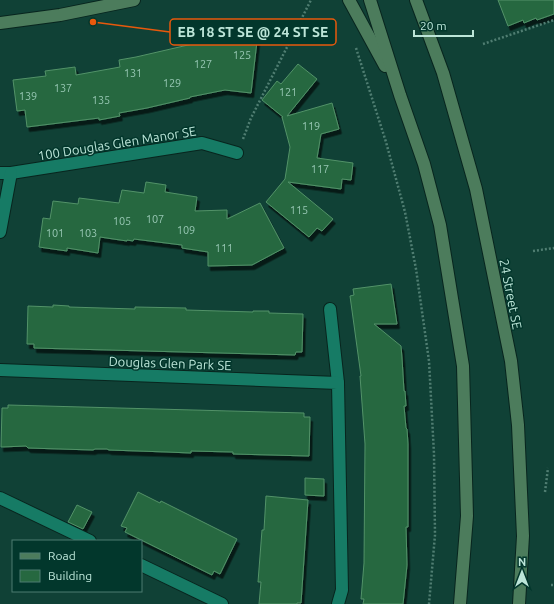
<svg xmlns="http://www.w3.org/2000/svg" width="554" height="604" font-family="Ubuntu,sans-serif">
	<defs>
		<filter id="shadow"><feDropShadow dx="2.5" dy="4.5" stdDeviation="0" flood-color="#0009"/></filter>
	</defs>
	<rect width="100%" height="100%" fill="#104136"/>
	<g fill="#266840" stroke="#529268" filter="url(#shadow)">
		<path d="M498,0H554V14L537,20L536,18L524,23L523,20L508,26Z"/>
		<path d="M232,30L247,32L246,40L257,41L251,93L225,90L190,97V98L147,108L119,113L120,116L99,120V118L27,127L25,110L17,111L13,80L46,76L45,71L75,67L76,75L120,67L119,60L136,57L188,45L231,37Z"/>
		<path d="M298,64L317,79L287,116L332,103L339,129L321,134L317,158L353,163L351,180L342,179L341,189L288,182L333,219L322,231L317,228L309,237L266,202L285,179L290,147L282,117H283L262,100L277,81L281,84Z"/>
		<path d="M146,182L166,185L165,192L197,197L195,211L227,210V219L260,203L284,248L252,265L208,266V252L182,248V245L134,239L133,241L127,240V241L100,237L98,253L67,248V251L39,247L43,218L50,219L53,201L78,204L79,198L119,203L122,190L144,193Z"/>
		<path d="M391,284L397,324H374L401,346L402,358L404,391H405L406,406H404L406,428L407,429L408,444V527H406L407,565L403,604H363L364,599H361L364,563L365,444L360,376H361L350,296L354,295L353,289Z"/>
		<path d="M53,305L69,306V307L135,309V307L186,308V310L253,312V311H269V313L303,314L302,352H296L295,355L34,348V344H27L28,306L53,307Z"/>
		<path d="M8,405L304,413V417H310L309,456L233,454V452L191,451V453L167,452L109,450L107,449H95L93,450L28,448L26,446L1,447L2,408H8Z"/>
		<path d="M305,478L324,479V496L305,495Z"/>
		<path d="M138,492L160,503L161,501L237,539L220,574L214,571L212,575L125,532L127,528L121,526Z"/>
		<path d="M266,496L308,500L301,603H297V604H259L261,582H258L262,530H264Z"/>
		<path d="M77,505L92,512L83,529L68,522Z"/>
	</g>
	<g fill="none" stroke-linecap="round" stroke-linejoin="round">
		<defs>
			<g id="street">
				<path d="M0,173H11L202,143L237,153"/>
				<path d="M0,232L11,173"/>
				<path d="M330,309L338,383"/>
				<path d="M0,370L338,383L342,590L338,604"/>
				<path d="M0,498L90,541"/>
				<path d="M141,565L222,604"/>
			</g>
			<g id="secondary">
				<path d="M349,0L385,66"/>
				<path d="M370,0L400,95L424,164L440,225L463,366L467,516L460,604"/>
				<path d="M416,0L443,73L476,189L511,361L518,425L523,536L519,604"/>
				<path d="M0,23L60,15L134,0"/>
			</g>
		</defs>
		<use href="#street" stroke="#08251e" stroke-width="14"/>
		<use href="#secondary" stroke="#08251e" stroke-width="14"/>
		<g stroke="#507e72" stroke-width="2.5" stroke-dasharray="2 2" stroke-linecap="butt">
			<path d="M483,44L554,20"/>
			<path d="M356,48L386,142L405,212L416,269L429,361L434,454L435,535L429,604"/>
			<path d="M243,139L251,118L311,0"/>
			<path d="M533,251L554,248"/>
			<path d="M545,492L548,468"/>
			<path d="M551,585H554"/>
		</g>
		<use href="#street" stroke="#167b65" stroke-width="12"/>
		<use href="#secondary" stroke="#4c7c5c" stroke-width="12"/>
	</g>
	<g text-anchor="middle" stroke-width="3" stroke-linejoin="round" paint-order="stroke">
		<g font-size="11" fill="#96c6b2">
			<text x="242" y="59">125</text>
			<text x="203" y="68">127</text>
			<text x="133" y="77">131</text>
			<text x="172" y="87">129</text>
			<text x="63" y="92">137</text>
			<text x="288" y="96">121</text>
			<text x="28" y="100">139</text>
			<text x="101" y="104">135</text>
			<text x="311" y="130">119</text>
			<text x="320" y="173">117</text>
			<text x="299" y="214">115</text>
			<text x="155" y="223">107</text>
			<text x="122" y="225">105</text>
			<text x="186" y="234">109</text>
			<text x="55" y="237">101</text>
			<text x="88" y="237">103</text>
			<text x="224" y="252">111</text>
		</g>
		<g font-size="13" fill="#bce5d8" stroke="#02372c">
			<text transform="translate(117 143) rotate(-9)" y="5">100 Douglas Glen Manor SE</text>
			<text transform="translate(511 294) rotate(79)" y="5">24 Street SE</text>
			<text transform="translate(170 363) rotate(2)" y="5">Douglas Glen Park SE</text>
		</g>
	</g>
	<path fill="none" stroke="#e8590c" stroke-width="1.5" d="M93 22L170 32"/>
	<circle fill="#e8590c" stroke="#02372c" stroke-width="1.5" cx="93" cy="22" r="4"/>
	<rect fill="#02372c" stroke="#e8590c" stroke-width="1.5" x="170" y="19" width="166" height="26" rx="4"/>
	<g font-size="14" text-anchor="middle" font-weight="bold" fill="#bce5d8">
		<text x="253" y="37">EB 18 ST SE @ 24 ST SE</text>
	</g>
	<rect x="12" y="540" width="130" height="52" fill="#02372c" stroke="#4c7d71"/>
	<rect x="20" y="553" width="20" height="6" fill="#4c7c5c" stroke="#4c7d71"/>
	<text x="48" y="560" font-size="12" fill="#bce5d8">Road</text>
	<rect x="20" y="570" width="20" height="12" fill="#266840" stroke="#4c7d71"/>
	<text x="48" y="580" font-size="12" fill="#bce5d8">Building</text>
	<g transform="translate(522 572)" stroke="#02372c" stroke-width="3" paint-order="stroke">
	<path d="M0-3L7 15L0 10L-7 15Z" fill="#bce5d8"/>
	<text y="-6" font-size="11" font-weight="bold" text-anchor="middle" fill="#bce5d8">N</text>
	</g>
	<path d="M414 30v6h59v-6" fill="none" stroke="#bce5d8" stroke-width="2"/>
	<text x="420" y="30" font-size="12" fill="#bce5d8" stroke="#02372c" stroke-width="3" paint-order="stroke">20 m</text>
</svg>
